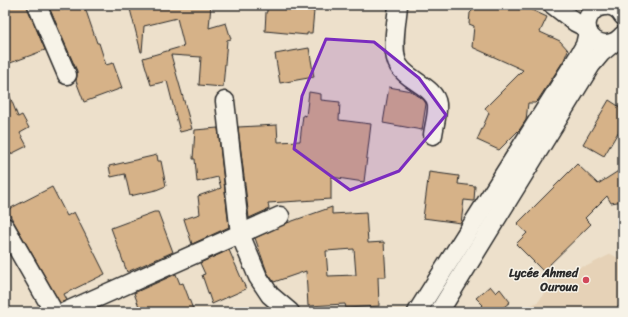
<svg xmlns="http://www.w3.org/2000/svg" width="628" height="317" font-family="Sriracha,sans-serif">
	<rect width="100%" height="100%" fill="#ede0cb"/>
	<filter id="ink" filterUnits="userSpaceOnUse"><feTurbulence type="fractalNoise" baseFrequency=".025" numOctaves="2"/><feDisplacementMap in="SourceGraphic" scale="8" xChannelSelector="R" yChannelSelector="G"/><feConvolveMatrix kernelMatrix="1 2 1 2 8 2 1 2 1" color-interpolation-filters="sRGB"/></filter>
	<g filter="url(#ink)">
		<path fill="#e6d2b7" d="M611,254L623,261V312H509L511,309L526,308L539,301L547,288L549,271L587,266Z"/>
		<g fill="#d6b288" stroke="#2b2b2b" fill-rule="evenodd">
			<path d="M5,5H27L45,50L5,65V38L9,37L5,26Z"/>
			<path d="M48,5H61L62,10L79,5H84L97,43H99L106,65L113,63L122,88L84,102L76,81L77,76V71Z"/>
			<path d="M129,5H211L209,28L226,23L231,39L227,40L223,87L199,85L201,57L171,55L192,129L180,132L167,81L151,85L143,58L184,46L177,18L144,26L142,52H141Z"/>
			<path d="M478,5L522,9L525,7L547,17L540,32L560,41L568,50L564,60L538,100L535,103H528L526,120L520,129L499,150L477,140L489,113L485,108L523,70L472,47L474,26L469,24L470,13Z"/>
			<path d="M267,7L314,11L312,33H307V35L265,31L266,12H267Z"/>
			<path d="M309,48L314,77L280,83L275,54Z"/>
			<path d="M5,84L18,117L22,115L29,128L20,133L27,146L5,157Z"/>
			<path d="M389,87L411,91L424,100L426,104L422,130L383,123Z"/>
			<path d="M309,92L321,94V100L340,102L339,120L371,124L364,182L331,177V199L268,203L269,209L249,218L238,127L277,125L278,142L300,141L303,115L306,116Z"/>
			<path d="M609,100L623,109V124L604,156L583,144Z"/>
			<path d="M218,128L229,227L192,244L184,219L200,214L198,196L221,188L218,177L197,182L195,159H193L195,130Z"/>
			<path d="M157,155L158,161H161L166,186L156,190L130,196L125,174L111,177L109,166Z"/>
			<path d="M577,164L598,184L623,168V201L611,203L607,196L585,218L591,224L543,271L516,244L527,233L517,224Z"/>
			<path d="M429,172L459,176L458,184L475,186L474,201L464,200L461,223L423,218Z"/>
			<path d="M52,187L67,216L74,212L105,274L64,294L67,300L60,303L7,210Z"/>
			<path d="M332,207V214L366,212L368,243L384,242L386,277H378L379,306L346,308L345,304L308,306L306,271L274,282L267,272L255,238L287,223ZM354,249L356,275L328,276L326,251Z"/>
			<path d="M154,212H158L173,252L127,272L111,228Z"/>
			<path d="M229,250L246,289L212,304L202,275L205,274L200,263Z"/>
			<path d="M176,274L180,284L183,283L194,312H141L134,293Z"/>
			<path d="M490,286L496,293L500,289L510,302L498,312H476L483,305L476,298Z"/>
		</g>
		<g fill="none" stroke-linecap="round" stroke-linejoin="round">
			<defs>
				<g id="minor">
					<path d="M37,5L67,75"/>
					<path d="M398,5C397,21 390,52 399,66C408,81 435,87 437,104C438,114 434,126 433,135"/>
					<path d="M553,5L575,22L587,28"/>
					<path d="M623,16C619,9 612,5 605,6C599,6 594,9 591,13C575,34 605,57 623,35"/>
					<path d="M225,101L240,234L258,277L270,295L290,312"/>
					<path d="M5,227L51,307L53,312"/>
					<path d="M65,312L280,216"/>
					<path d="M417,312L578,57L585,45L588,32"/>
					<path d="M439,312L591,65L601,53L613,43"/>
				</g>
			</defs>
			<use href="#minor" stroke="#2b2b2b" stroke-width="21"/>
			<use href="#minor" stroke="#f7f3e8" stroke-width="18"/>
		</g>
	</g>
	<path fill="#7b2cbf" fill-opacity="0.2" stroke="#7b2cbf" stroke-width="3" stroke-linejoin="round" d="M326,39L374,42L419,78L446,115L399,171L350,190L294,149L302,96Z"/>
	<circle fill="#d1495b" stroke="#f7f3e8" stroke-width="1.5" cx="586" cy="280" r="4"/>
	<g text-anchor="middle" stroke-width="3" stroke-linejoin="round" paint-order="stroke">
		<g font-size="12" font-weight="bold" fill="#2b2b2b" stroke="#f7f3e8" text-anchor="end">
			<text x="578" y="277">Lycée Ahmed<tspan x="578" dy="14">Ouroua</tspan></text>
		</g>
	</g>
	<rect width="628" height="317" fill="none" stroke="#f7f3e8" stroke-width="20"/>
	<rect x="10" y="10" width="608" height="297" fill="none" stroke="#2b2b2b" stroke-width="1.5" filter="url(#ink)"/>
</svg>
